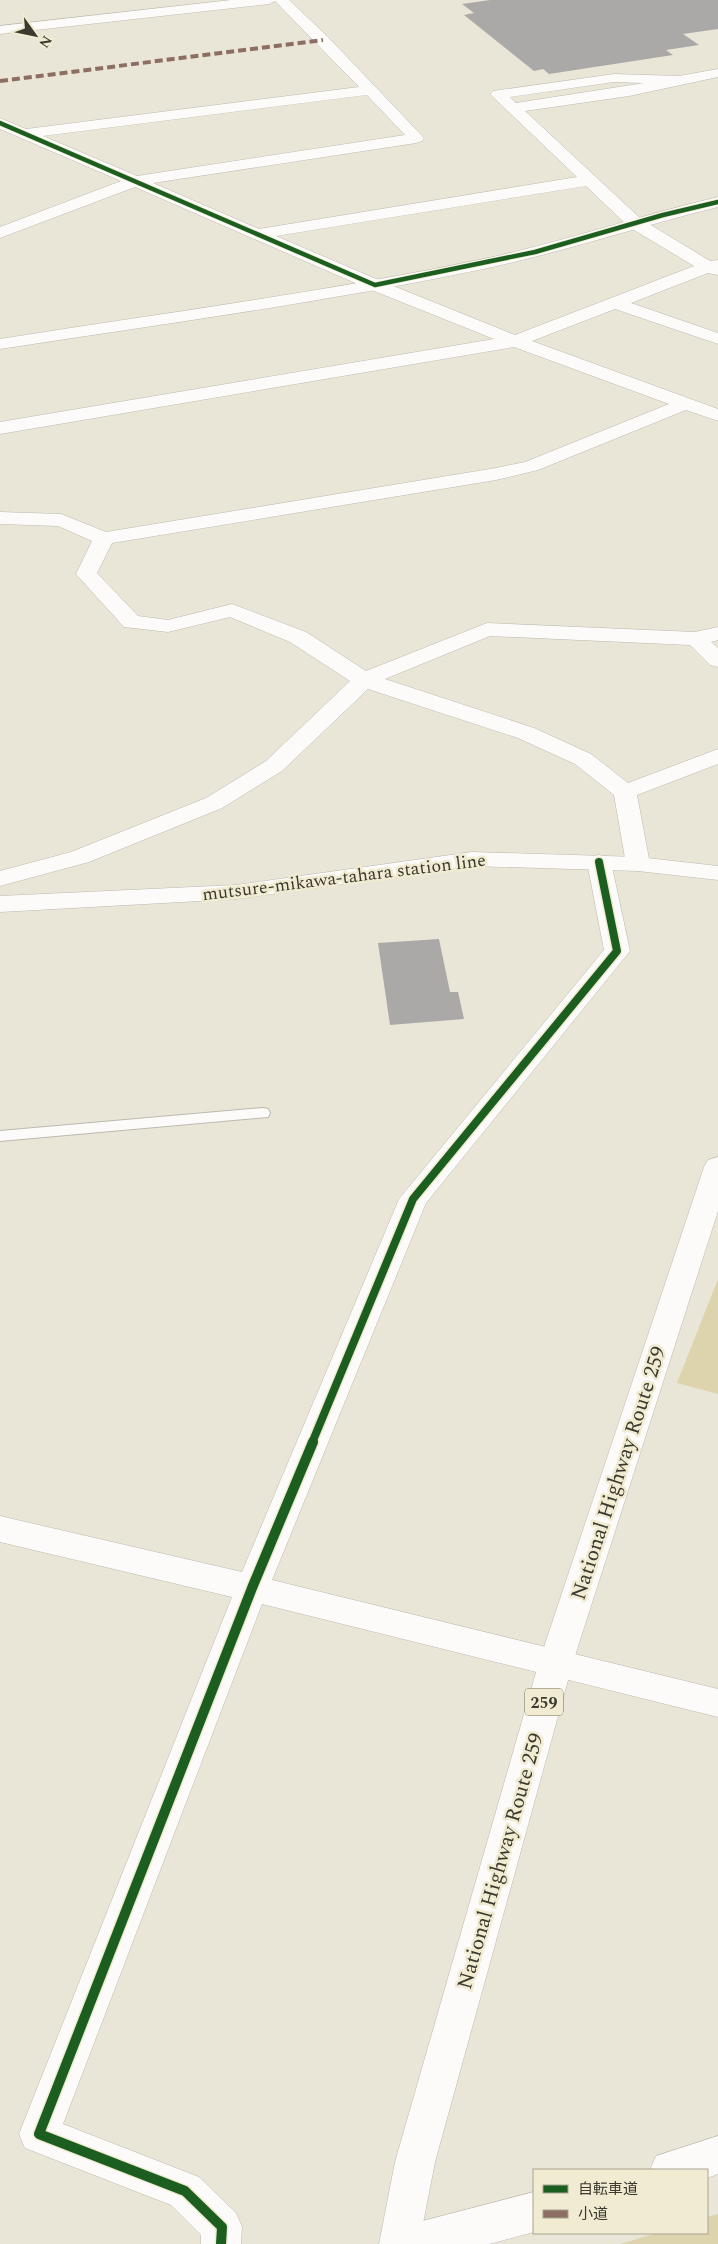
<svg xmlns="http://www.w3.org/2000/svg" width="718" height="2244" font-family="Spectral,'Noto Sans JP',serif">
	<rect width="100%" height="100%" fill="#e9e6d8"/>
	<g fill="#ddd4ae">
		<path d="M718,1279V1394L677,1383Z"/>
		<path d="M718,2214V2244H620L657,2233H707V2217Z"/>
	</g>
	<g fill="#aaa9a7">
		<path d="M490,0H718V29L683,34L699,45L666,50L673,55L549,74L543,69L534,71L464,15L474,13L462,4Z"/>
		<path d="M439,939L450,992H458L464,1019L390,1025L378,943Z"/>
	</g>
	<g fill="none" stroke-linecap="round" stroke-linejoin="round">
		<defs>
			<path id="service" d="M263,1108L268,1109L270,1113L268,1117L0,1141V1131Z"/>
			<g id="minor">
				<path d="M231,0H289L328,37L424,138L422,141L416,143L153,183L259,229L577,177L493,97L490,94L493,91L614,74L679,76L718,69V77L629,96L525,111L641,219L710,261L718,260V275L708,273L631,303L718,333V344L615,309L532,341L718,409V421L686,410L538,470L496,480L112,543L97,573L138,616L168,620L232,604L306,632L366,671L487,623L695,632L718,627V640L711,642L718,648V667L710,665L690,645L490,636L385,679L534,728L591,754L628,783L718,749V764L637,795L650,864L647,869L638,871L629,869L626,864L614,795L575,764L518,738L368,689L282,771L222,808L89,862L0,886V871L71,852L206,798L266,761L350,681L290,642L230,617L168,632L124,627L76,574L92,541L58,526L0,524V512L61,514L106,532L496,468L525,462L669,404L514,347L0,434V422L494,339L369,289L135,187L0,238V227L121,181L0,129V118L26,129L359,87L275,1L269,4L0,34V26ZM614,82L644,83L516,103L510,97ZM367,95L405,135L137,176L43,136ZM586,186L629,227L694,266L515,335L381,281L276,236Z"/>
				<path d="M599,855L608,857L611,862L630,951L426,1203L272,1580L718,1689V1717L262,1604L63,2124L199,2177L236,2213L242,2227L241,2244H201V2235L171,2205L25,2148L19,2134L232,1597L0,1542V1516L242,1572L399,1199L604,950L587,862L590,857Z"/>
			</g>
			<g id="tertiary">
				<path d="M718,197V207C641,226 566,251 488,268C327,302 163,324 0,349V339C163,313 327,292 488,258C566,241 641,215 718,197Z"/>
				<path d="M718,2136V2174L707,2178V2170H650L656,2156Z"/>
				<path d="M534,2192V2232L489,2244H391L397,2230L411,2224Z"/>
			</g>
			<path id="secondary" d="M472,852L638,857L718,866V880L638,871L472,866L236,899L0,912V896L236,885Z"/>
			<path id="trunk" d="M718,1157V1211L573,1662L435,2162L419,2244H379L395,2162L539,1662L704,1167L708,1160Z"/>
		</defs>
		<use href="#service" stroke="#bcb9af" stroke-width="2"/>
		<use href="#minor" stroke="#bcb9af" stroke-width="1"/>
		<use href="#tertiary" stroke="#bcb9af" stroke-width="1"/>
		<use href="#secondary" stroke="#bcb9af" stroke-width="1"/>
		<use href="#trunk" stroke="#bcb9af" stroke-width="1"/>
		<use href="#service" fill="#fcfbf9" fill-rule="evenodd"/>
		<use href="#minor" fill="#fcfbf9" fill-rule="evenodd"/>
		<use href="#tertiary" fill="#fcfbf9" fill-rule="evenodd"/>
		<use href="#secondary" fill="#fcfbf9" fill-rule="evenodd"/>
		<use href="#trunk" fill="#fcfbf9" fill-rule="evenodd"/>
		<path stroke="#8d6e63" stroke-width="4" stroke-dasharray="8 4" stroke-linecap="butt" d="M0,81L323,40"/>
		<defs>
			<path id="cycleway-far2" d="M0,123L375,285L535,252L663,215L718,202"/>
			<path id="cycleway-far1" d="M312,1443L413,1199L617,951L599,862"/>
			<path id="cycleway" d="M221,2244L222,2227L185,2191L39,2134L252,1588L313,1442"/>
		</defs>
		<use href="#cycleway-far2" stroke="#f0ebd1" stroke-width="6"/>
		<use href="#cycleway-far1" stroke="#f0ebd1" stroke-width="11"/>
		<use href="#cycleway" stroke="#f0ebd1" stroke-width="13"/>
		<use href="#cycleway-far2" stroke="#1b5e20" stroke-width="4.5"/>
		<use href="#cycleway-far1" stroke="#1b5e20" stroke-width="8"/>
		<use href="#cycleway" stroke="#1b5e20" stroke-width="10"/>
	</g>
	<g text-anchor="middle" stroke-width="5" stroke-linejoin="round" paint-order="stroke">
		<rect fill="#f0ebd1" stroke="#726f60" stroke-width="1" x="525" y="1688.5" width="38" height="27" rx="4"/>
		<g font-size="16" font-weight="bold" fill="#3c3a30">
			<text x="544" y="1708">259</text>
		</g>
		<g font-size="18" fill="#3c3a30" stroke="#f0ebd1">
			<text transform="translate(344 877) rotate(-7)" y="6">mutsure-mikawa-tahara station line</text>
		</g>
		<g font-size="21" fill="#3c3a30" stroke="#f0ebd1">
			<text transform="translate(618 1473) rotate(-72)" y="7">National Highway Route 259</text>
			<text transform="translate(500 1861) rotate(-74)" y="7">National Highway Route 259</text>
		</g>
	</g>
	<rect x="533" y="2169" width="175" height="65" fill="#f0ebd1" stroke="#a8a491"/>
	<rect x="543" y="2185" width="25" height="8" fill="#1b5e20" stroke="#a8a491"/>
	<text x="578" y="2194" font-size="15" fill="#3c3a30">自転車道</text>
	<rect x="543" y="2210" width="25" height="8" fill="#8d6e63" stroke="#a8a491"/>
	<text x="578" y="2219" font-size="15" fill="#3c3a30">小道</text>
	<g transform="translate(35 35) rotate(123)" stroke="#f0ebd1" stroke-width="4" paint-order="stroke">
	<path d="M0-4L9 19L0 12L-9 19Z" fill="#3c3a30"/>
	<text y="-8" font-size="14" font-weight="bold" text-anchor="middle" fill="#3c3a30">N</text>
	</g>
</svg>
